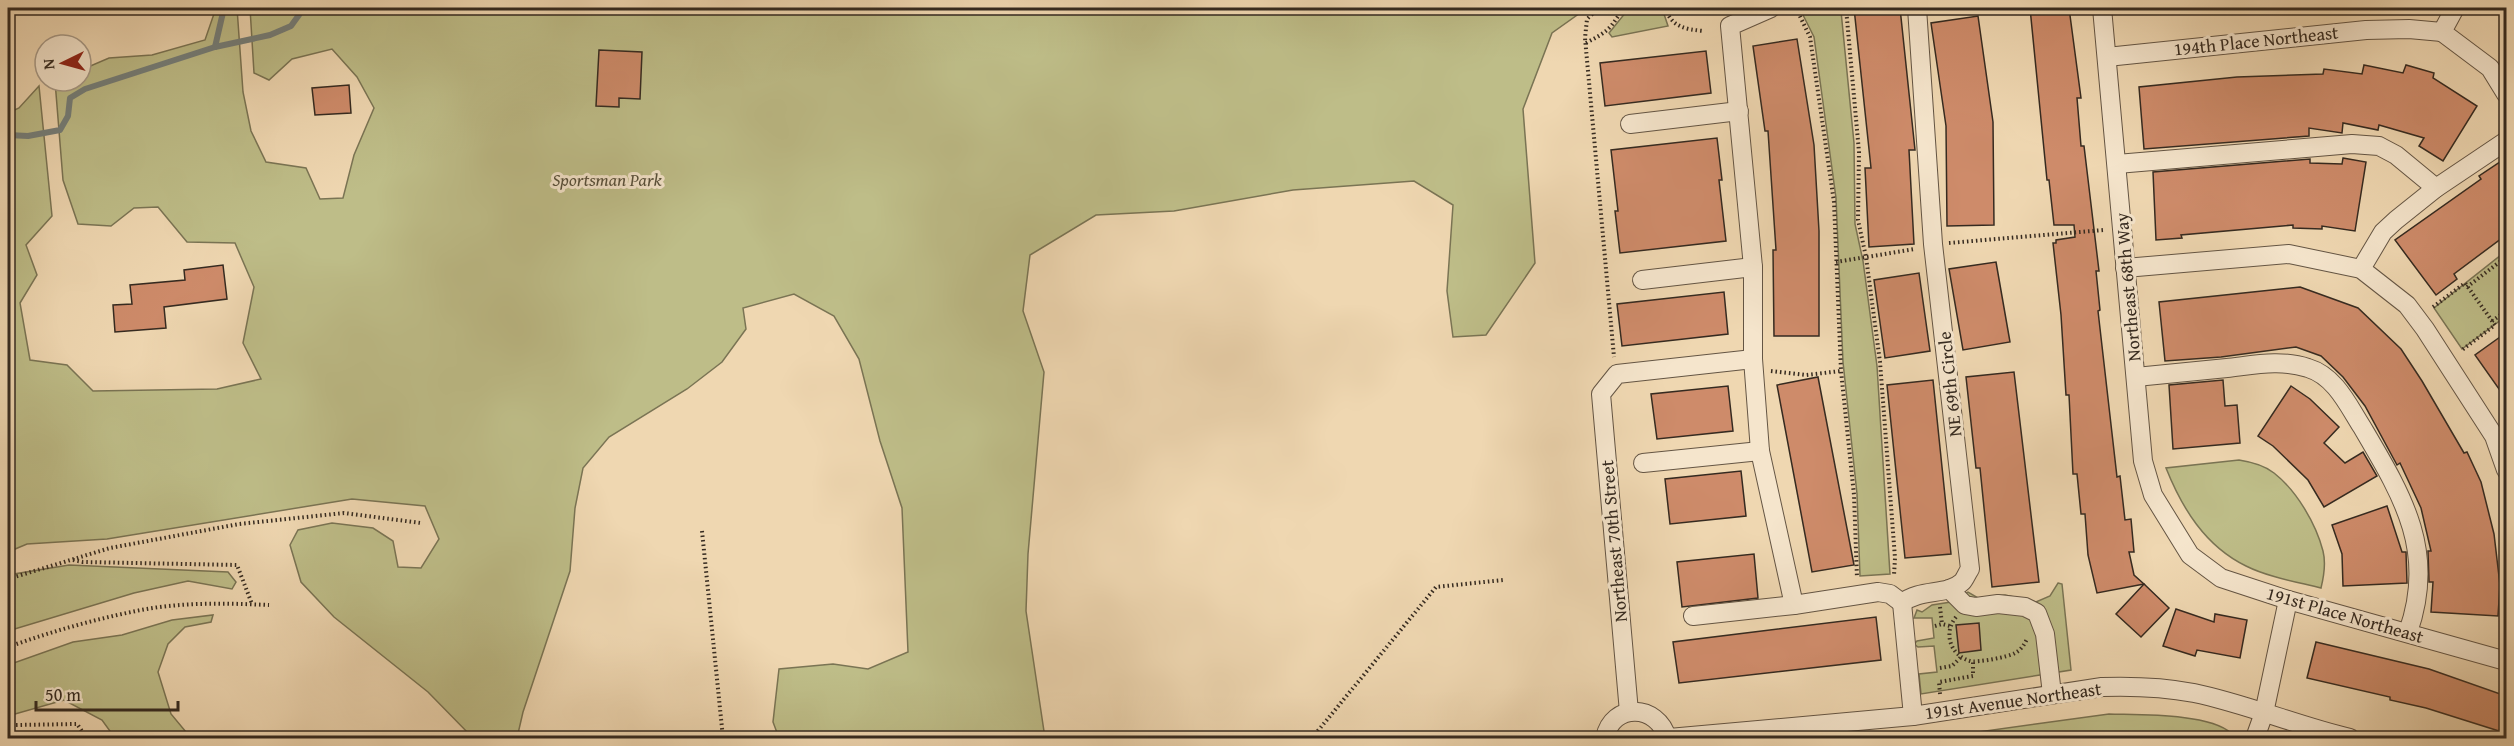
<svg xmlns="http://www.w3.org/2000/svg" width="2514" height="746" font-family="'Gentium Book Plus',serif">
	<rect width="100%" height="100%" fill="#efd7b1"/>
	<filter id="stains"><feTurbulence type="fractalNoise" baseFrequency=".00333" numOctaves="4"/><feColorMatrix values="0 0 0 0 .2 0 0 0 0 .09 0 0 0 0 .02 0 0 0 .5 -.17"/></filter>
	<radialGradient id="worn" r=".72"><stop offset=".6" stop-color="#630" stop-opacity="0"/><stop offset="1" stop-color="#630" stop-opacity=".3"/></radialGradient>
	<g fill="#bebd88" stroke="#7a7454" stroke-width="1.5">
		<path d="M216,8H237L243,92L251,131L266,162L306,168L320,199L343,198L354,155L374,108L357,77L332,49L292,59L269,80L254,73L250,8H1587L1552,33L1523,109L1535,263L1486,335L1453,337L1447,291L1453,205L1414,181L1293,190L1174,211L1096,215L1030,255L1023,311L1044,372L1028,554L1026,611L1045,738H779L773,722L779,669L833,664L868,669L908,652L902,508L880,441L859,359L834,316L794,294L743,308L746,329L722,362L687,389L609,437L583,468L575,508L570,571L523,712L517,738H473L428,692L334,617L301,582L290,545L298,530L332,523L373,528L393,541L398,567L421,568L439,539L425,506L352,499L107,539L27,544L8,552V113L19,108L39,86L52,216L26,245L37,275L20,303L30,360L67,365L93,391L217,389L261,379L243,343L254,287L235,243L187,242L158,207L134,208L111,226L78,224L63,180L55,81H81V70L109,58L152,55L205,40Z"/>
		<path d="M1635,8H1662L1668,26L1612,37L1609,33L1626,12Z"/>
		<path d="M1803,8H1841V11L1854,143L1855,224L1863,261L1877,366L1890,574L1860,576L1857,494L1843,362L1836,198L1814,37L1800,9Z"/>
		<path d="M2506,251V316L2462,349L2434,308Z"/>
		<path d="M2239,460C2252,462 2264,465 2274,473C2297,491 2316,524 2323,551C2326,563 2324,576 2321,588C2297,582 2268,577 2246,566C2205,546 2182,508 2166,468Z"/>
		<path d="M69,565L228,572L236,582L232,589L188,581L134,593L8,631V575Z"/>
		<path d="M2058,583L2062,584L2071,670L1921,694L1919,674L1937,672L1934,646L1918,647L1914,644L1917,641L1934,638L1932,618H1914L1917,610L1922,612L1932,605L1951,602L1968,592L1978,598L2005,595L2036,602L2050,596Z"/>
		<path d="M213,615L211,622L185,627L168,644L158,672L171,714L191,738H115L102,720L64,700L8,716V665L73,642L122,635L172,620Z"/>
		<path d="M2109,714C2139,715 2209,713 2231,733V738H1950L1949,736Z"/>
	</g>
	<g fill="none" stroke-linecap="round" stroke-linejoin="round">
		<g stroke="#757f7b" stroke-width="6">
			<path d="M215,47L224,8"/>
			<path d="M8,135L28,136L60,130L68,116L70,98L85,89L215,47L270,35L291,26L304,8"/>
		</g>
	</g>
	<g fill="#ce8b6a" stroke="#352a20" stroke-width="1.5">
		<path d="M1854,8H1900L1915,150H1909L1914,244L1869,247L1865,168H1871Z"/>
		<path d="M2030,8H2069L2081,98H2077L2081,146H2084L2099,271H2096L2100,310L2098,311L2117,477L2120,476L2125,520L2131,519L2134,552H2129L2134,575L2144,584L2097,593L2088,555L2085,514H2081L2077,474H2073L2069,395H2066L2061,315L2053,243H2056V240L2075,237L2074,225H2054L2049,180H2047Z"/>
		<path d="M1978,16L1993,122L1994,225L1947,226L1946,126L1931,23Z"/>
		<path d="M1797,39L1814,145L1819,231V336H1774L1773,250H1776L1768,131H1765L1753,46Z"/>
		<path d="M599,50L642,52L640,99L619,98V107L596,106Z"/>
		<path d="M1706,51L1711,93L1605,106L1600,63Z"/>
		<path d="M2364,65L2403,73L2406,65L2434,73L2433,78L2477,106L2443,161L2419,146L2424,138L2379,125L2378,130L2343,123L2342,133L2309,128V136L2144,149L2139,87L2237,77L2323,74L2324,69L2362,74Z"/>
		<path d="M349,85L351,113L315,115L312,88Z"/>
		<path d="M1717,138L1722,180H1719L1726,241L1620,253L1615,211H1618L1611,150Z"/>
		<path d="M2343,158L2366,162L2355,231L2322,226V229L2293,228V225L2181,235L2182,238L2156,240L2153,172L2310,159V163L2342,164Z"/>
		<path d="M2506,158V235L2454,274L2457,279L2436,295L2395,240L2481,179L2479,176Z"/>
		<path d="M1996,262L2010,342L1963,350L1949,269Z"/>
		<path d="M223,265L227,299L164,307L166,328L115,332L113,305L132,304L130,285L185,280L184,270Z"/>
		<path d="M1919,273L1930,351L1885,358L1874,280Z"/>
		<path d="M2300,287L2358,308L2401,349L2422,381L2464,453L2467,452L2481,482L2494,534L2500,585L2498,616L2431,612L2433,582H2429L2428,551H2431L2421,508L2400,463L2397,465L2365,406L2343,377L2321,356L2296,347L2221,357L2165,361L2159,302Z"/>
		<path d="M1724,292L1728,334L1622,346L1617,304Z"/>
		<path d="M2500,337L2506,347V399L2475,355Z"/>
		<path d="M2014,372L2039,582L1992,587L1980,468H1976L1966,377Z"/>
		<path d="M1818,377L1854,565L1812,572L1777,385Z"/>
		<path d="M1933,380L1951,554L1905,558L1887,385Z"/>
		<path d="M2223,380L2225,406L2237,405L2240,443L2173,449L2169,385Z"/>
		<path d="M1728,386L1733,431L1657,439L1651,394Z"/>
		<path d="M2291,386L2310,399L2339,427L2324,443L2345,463L2363,452L2377,476L2324,507L2308,480L2273,446L2258,436Z"/>
		<path d="M1741,471L1746,516L1670,524L1665,479Z"/>
		<path d="M2387,506L2402,552H2406L2407,583L2343,586L2342,554L2332,525Z"/>
		<path d="M1754,554L1758,598L1682,607L1677,562Z"/>
		<path d="M2144,584L2169,608L2141,637L2116,614Z"/>
		<path d="M2176,609L2214,622L2215,614L2247,620L2240,658L2197,650L2195,656L2163,646Z"/>
		<path d="M1876,617L1881,660L1679,683L1673,642Z"/>
		<path d="M1979,623L1981,650L1959,653L1956,625Z"/>
		<path d="M2316,642L2429,669L2506,696V707L2499,731L2426,708L2390,700V697L2307,678Z"/>
	</g>
	<g fill="none" stroke-linecap="round" stroke-linejoin="round">
		<defs>
			<g id="minor">
				<path d="M1771,8L1730,26L1753,267V359L1760,451L1794,605L1878,592L1890,594L1902,603C1921,588 1947,596 1962,582C1965,579 1967,573 1970,569L1933,244L1917,8"/>
				<path d="M2102,8L2143,461L2153,495L2190,555L2221,578L2288,600L2506,661"/>
				<path d="M2455,8L2442,32L2490,68L2506,94"/>
				<path d="M2107,57L2366,30L2409,29L2442,32"/>
				<path d="M1630,124L1739,111"/>
				<path d="M2117,164L2352,144L2379,146L2396,155L2436,188"/>
				<path d="M2125,268L2289,254L2361,269L2407,305L2425,329L2494,436L2506,470"/>
				<path d="M2361,269L2383,232L2396,220L2436,188L2506,141"/>
				<path d="M1642,280L1753,267"/>
				<path d="M2136,377C2166,374 2196,371 2227,368C2254,365 2281,359 2308,368C2335,376 2348,405 2362,427C2402,495 2437,551 2408,632"/>
				<path d="M1643,463L1760,451"/>
				<path d="M1949,589L1965,605L1976,607L1998,604L2025,607L2037,613L2045,634L2052,694"/>
				<path d="M1902,603L1913,716"/>
				<path d="M1693,616L1794,605"/>
				<path d="M1629,712L1601,394L1617,374L1753,359"/>
				<path d="M1605,738C1612,702 1658,704 1667,738"/>
				<path d="M1669,738L1913,716L2102,687C2133,686 2163,687 2194,693C2247,704 2298,726 2350,738"/>
				<path d="M2255,738L2264,713L2288,600"/>
			</g>
		</defs>
		<use href="#minor" stroke="#645544" stroke-width="20"/>
		<g stroke="#352a20" stroke-width="4" stroke-dasharray="1.5 3" stroke-linecap="butt">
			<path d="M1599,8L1587,19L1585,38L1614,357"/>
			<path d="M1665,8C1672,27 1684,29 1703,31"/>
			<path d="M1796,8L1810,37L1834,202L1841,371L1854,495L1857,578"/>
			<path d="M1846,8L1859,152L1858,220L1866,257L1880,362L1895,558L1894,575"/>
			<path d="M1586,43C1595,38 1604,34 1611,26C1617,19 1619,12 1628,8"/>
			<path d="M1949,243L2104,230"/>
			<path d="M1836,262L1915,249"/>
			<path d="M2467,287L2506,257"/>
			<path d="M2433,307L2465,283L2495,325L2462,350"/>
			<path d="M2492,321L2506,311"/>
			<path d="M1771,371L1806,375L1841,371"/>
			<path d="M702,531L723,738"/>
			<path d="M73,560L83,562L237,565L252,604"/>
			<path d="M8,579L110,548L239,524L344,513L421,523"/>
			<path d="M1940,607L1942,624"/>
			<path d="M1956,617C1943,633 1950,655 1970,661C1976,663 2009,657 2015,653C2021,650 2024,645 2027,639"/>
			<path d="M1935,626L1942,624L1950,626"/>
			<path d="M8,647C50,632 92,620 136,611C179,602 225,603 269,605"/>
			<path d="M1940,668L1952,666L1961,657"/>
			<path d="M1940,694L1939,682L1973,676V662"/>
			<path d="M8,729L16,725L77,724L87,738"/>
			<path d="M1312,738L1436,587L1503,580"/>
		</g>
		<use href="#minor" stroke="#f5e5cc" stroke-width="18"/>
	</g>
	<g text-anchor="middle" stroke-width="6" stroke-linejoin="round" paint-order="stroke">
		<g font-size="18" fill="#352a20" stroke="#f5e5cc">
			<text transform="translate(2256 41) rotate(-6)" y="6">194th Place Northeast</text>
			<text transform="translate(2128 287) rotate(-95)" y="6">Northeast 68th Way</text>
			<text transform="translate(1950 384) rotate(-96)" y="6">NE 69th Circle</text>
			<text transform="translate(1614 541) rotate(-95)" y="6">Northeast 70th Street</text>
			<text transform="translate(2345 615) rotate(16)" y="6">191st Place Northeast</text>
			<text transform="translate(2013 701) rotate(-8)" y="6">191st Avenue Northeast</text>
		</g>
		<g font-size="18" font-style="italic" fill="#574f3a" stroke="#f5e5cc">
			<text x="607" y="186">Sportsman Park</text>
		</g>
	</g>
	<rect width="2514" height="746" fill="none" stroke="#efd7b1" stroke-width="30"/>
	<rect x="9" y="9" width="2496" height="728" fill="none" stroke="#352a20" stroke-width="3"/>
	<rect x="15" y="15" width="2484" height="716" fill="none" stroke="#352a20" stroke-width="1.5"/>
	<g transform="translate(63 63) rotate(265)"><circle r="28" fill="#f5e5cc" stroke="#a89a87" stroke-width="1.5"/>
	<path d="M0-4.5L10 22L0 15L-10 22Z" fill="#8f2418"/>
	<text y="-9" font-size="16" font-weight="bold" text-anchor="middle" fill="#352a20">N</text>
	</g>
	<path d="M36 701v9h142v-9" fill="none" stroke="#352a20" stroke-width="3"/>
	<text x="45" y="701" font-size="18" fill="#352a20" stroke="#f5e5cc" stroke-width="4.5" paint-order="stroke">50 m</text>
	<rect width="100%" height="100%" filter="url(#stains)"/>
	<rect width="100%" height="100%" fill="url(#worn)"/>
</svg>
